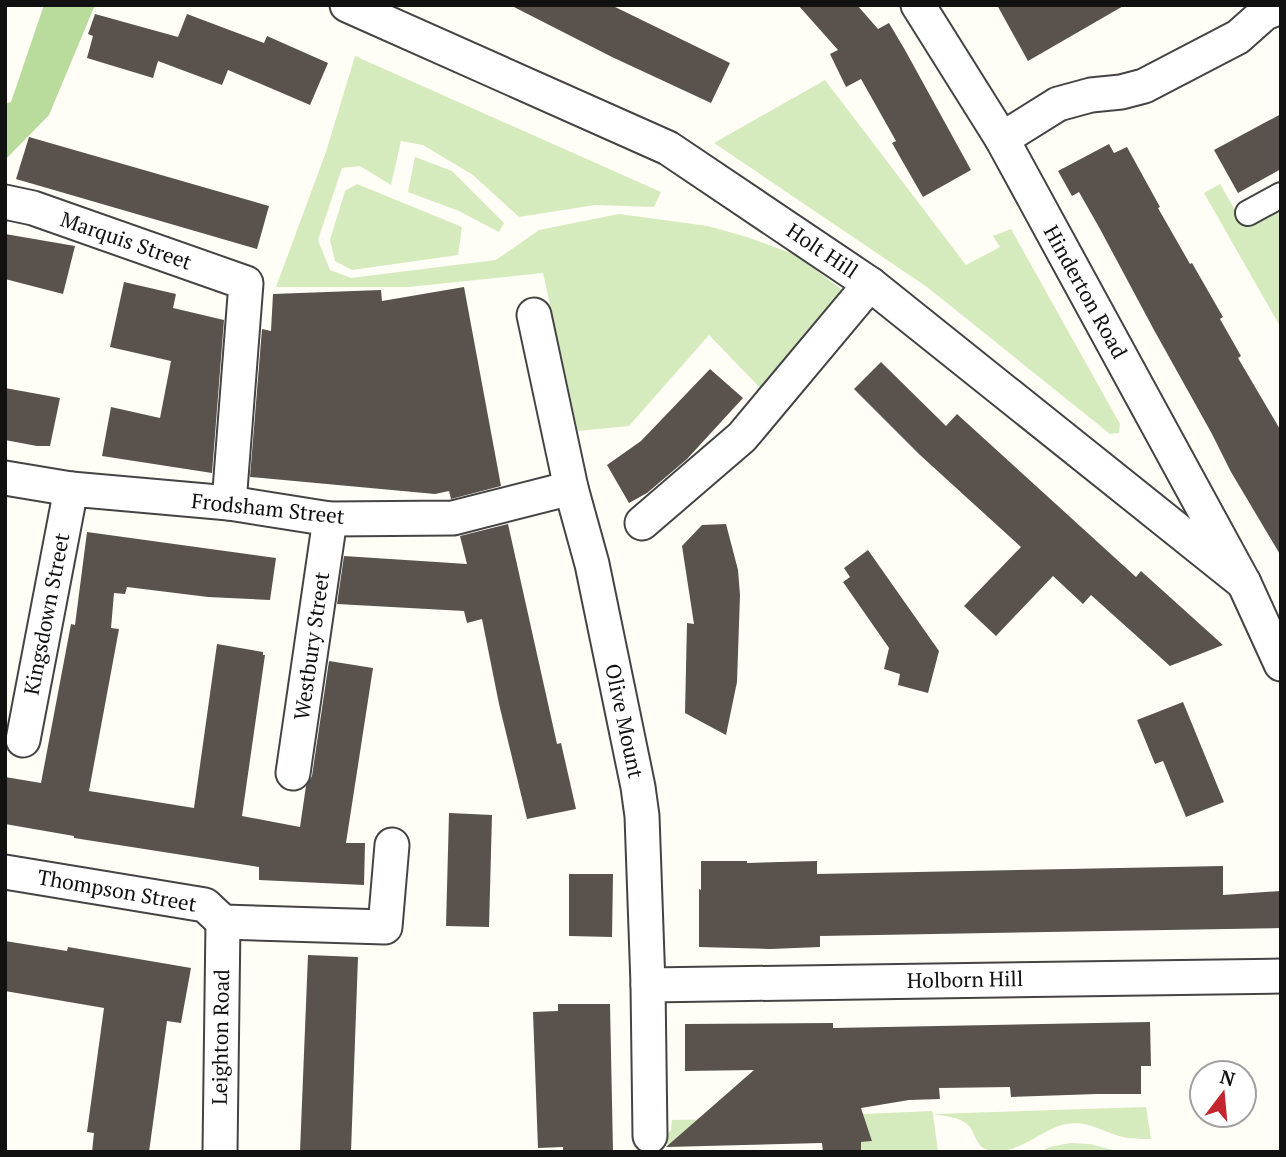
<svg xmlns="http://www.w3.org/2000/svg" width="1286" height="1157" font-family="'PT Serif',serif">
	<rect width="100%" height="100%" fill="#fffdf5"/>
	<g fill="#d5ebbd">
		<path d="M355,56L661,192L654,207L595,205L519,217L473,175L423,145L401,141L391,185L360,166L342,168L318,240L330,270L351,278L496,260L539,230L619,214L708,226L747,237L796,255L849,295L763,391L709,335L629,426L578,431L543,273L408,287H276L326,152Z"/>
		<path d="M825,80L966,265L1000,247L993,236L1011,229L1120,424L1119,433L1110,434L927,287L714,143Z"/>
		<path d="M415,157L452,171L504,223L499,232L459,211L408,192Z"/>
		<path d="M357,184L462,227L458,255L352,270L335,261L330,240L345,191Z"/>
		<path d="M1220,184L1241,220L1281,200V328L1204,193Z"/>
		<path d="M1146,1107L1151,1139C1139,1139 1130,1139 1119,1136C1098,1130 1086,1119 1062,1125C1038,1132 1015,1157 988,1150C975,1146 976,1134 969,1126C961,1117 944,1116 933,1114L938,1152H861V1142L872,1141L863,1114L932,1111L933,1114Z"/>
		<path d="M729,1119L696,1146L670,1147L664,1139L671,1130L672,1120Z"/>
		<path d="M1070,1143L1090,1144L1120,1152H1039L1050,1147Z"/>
	</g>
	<path fill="#b9dc9c" d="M44,5H95L49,115L5,160V104L11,102Z"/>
	<g fill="#5a524d">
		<path d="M510,5H611L730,63L711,103L612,57Z"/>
		<path d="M798,5H857L878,29L889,23L905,50L971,170L923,197L892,143L896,141L861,79L846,87L830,54L838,50Z"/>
		<path d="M997,5H1125L1028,61Z"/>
		<path d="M95,14L178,37L187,14L264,43L267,36L328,63L310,105L228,70L222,85L158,61L153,78L87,58L93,36L88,34Z"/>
		<path d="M1281,114V169L1238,193L1214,150Z"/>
		<path d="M29,137L269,206L257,249L16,179Z"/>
		<path d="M1109,144L1114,153L1127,147L1160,207L1158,208L1190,264L1192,263L1223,317L1220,319L1241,356L1238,358L1281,431V556L1231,472L1212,434L1154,330L1100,229L1079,192L1072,196L1058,171Z"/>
		<path d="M5,234L75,246L63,294L5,279Z"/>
		<path d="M124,282L176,294L173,308L224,320L212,473L102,456L111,407L160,418L171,361L110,347Z"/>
		<path d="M464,287L501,486L451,499L449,491L435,494L250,477L262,329L271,331L273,294L381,290L382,301Z"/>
		<path d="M881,362L946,426L957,414L1136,577L1141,571L1223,645L1170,666L1091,595L1083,604L1053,576L996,636L964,606L1021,547L920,455L854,389Z"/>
		<path d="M710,369L743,398L687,459L647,493L629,503L607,465L641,441Z"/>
		<path d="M5,388L60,398L50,446H37L5,440Z"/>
		<path d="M508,524L557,744L561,743L576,809L527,819L499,704L482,619L467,623L464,611L337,604L344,556L467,564L460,536Z"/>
		<path d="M726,524L738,570L740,595L737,682L726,735L685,713L687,623L694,624L682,546L702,525Z"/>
		<path d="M87,532L276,558L270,600L208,597L127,587L125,594L114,593L111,628L119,629L89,791L194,808L217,644L263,652V655H265L242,816L300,827L306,786L312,776L329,661L373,668L346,843H365L364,885L259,880V867L74,838V836L5,824V777L41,783L71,624L75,625Z"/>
		<path d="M868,550L939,651L928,693L898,685L900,674L884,669L889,648L843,582L850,577L844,568Z"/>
		<path d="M1183,702L1224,802L1186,817L1163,761L1155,764L1137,720Z"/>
		<path d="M449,813L492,815L489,927L446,926Z"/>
		<path d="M701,861H747V863L817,861V874L1223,866V895L1281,891V928L820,936V947L770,949L699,947V889L701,890Z"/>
		<path d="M569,874H613L612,937L569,936Z"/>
		<path d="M5,941L67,951L68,947L191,968L181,1023L167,1021L149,1152H92L94,1133L87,1132L104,1008L5,991Z"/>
		<path d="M308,955L358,957L351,1152H300Z"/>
		<path d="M558,1004H610L613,1152H563V1147L538,1148L533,1012L558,1011Z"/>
		<path d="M1150,1022L1151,1066H1141V1094H1097L1011,1097L1010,1087L939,1088L940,1099L909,1100L861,1108L872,1141L861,1142V1152H823L822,1143L666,1147L754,1070L685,1071V1024L833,1023V1028Z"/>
	</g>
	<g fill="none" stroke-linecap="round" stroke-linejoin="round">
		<defs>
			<path id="pedestrian" d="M1248,213L1281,195"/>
			<g id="minor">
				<path d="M347,5L668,148L870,284L1244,583"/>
				<path d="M918,5L1002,139L1244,583L1281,664"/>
				<path d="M1002,139L1058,104L1091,95L1121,92L1144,86L1238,37L1265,13L1281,7"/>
				<path d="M5,202L33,208L246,283L229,503"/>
				<path d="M534,315L571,488L592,564L638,787L642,816L648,985L650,1136"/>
				<path d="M5,478L71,489L229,503L330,519L453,518L571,488"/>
				<path d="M642,523L742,437L870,284"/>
				<path d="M23,740L71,489"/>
				<path d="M293,773L330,519"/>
				<path d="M5,872L205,905L223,922"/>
				<path d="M223,922L385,927L392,845"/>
				<path d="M648,985L1281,976"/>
				<path d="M220,1152L223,922"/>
			</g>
		</defs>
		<use href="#pedestrian" stroke="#444" stroke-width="28"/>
		<use href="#minor" stroke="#444" stroke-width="37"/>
		<use href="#pedestrian" stroke="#fff" stroke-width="24"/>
		<use href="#minor" stroke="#fff" stroke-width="33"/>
	</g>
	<g text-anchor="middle" stroke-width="7" stroke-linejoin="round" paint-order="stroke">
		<g font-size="21" fill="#111" stroke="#fff">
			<text transform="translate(126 241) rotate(19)" y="7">Marquis Street</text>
			<text transform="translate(822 251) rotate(34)" y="7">Holt Hill</text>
			<text transform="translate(1085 292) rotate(61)" y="7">Hinderton Road</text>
			<text transform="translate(268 509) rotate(6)" y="7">Frodsham Street</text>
			<text transform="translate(47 614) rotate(-79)" y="7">Kingsdown Street</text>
			<text transform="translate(312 646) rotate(-82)" y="7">Westbury Street</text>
			<text transform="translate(624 721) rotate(78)" y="7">Olive Mount</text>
			<text transform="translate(117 891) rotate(10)" y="7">Thompson Street</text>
			<text transform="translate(965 980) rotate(-1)" y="7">Holborn Hill</text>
			<text transform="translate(221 1037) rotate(-89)" y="7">Leighton Road</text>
		</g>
	</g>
	<rect width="1286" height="1157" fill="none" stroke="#111111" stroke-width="14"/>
	<g transform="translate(1223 1094) rotate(16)"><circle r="33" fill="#ffffff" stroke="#a0a0a0" stroke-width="2"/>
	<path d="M0-5L12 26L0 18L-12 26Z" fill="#c4262e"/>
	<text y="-10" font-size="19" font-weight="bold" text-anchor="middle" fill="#111111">N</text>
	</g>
</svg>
